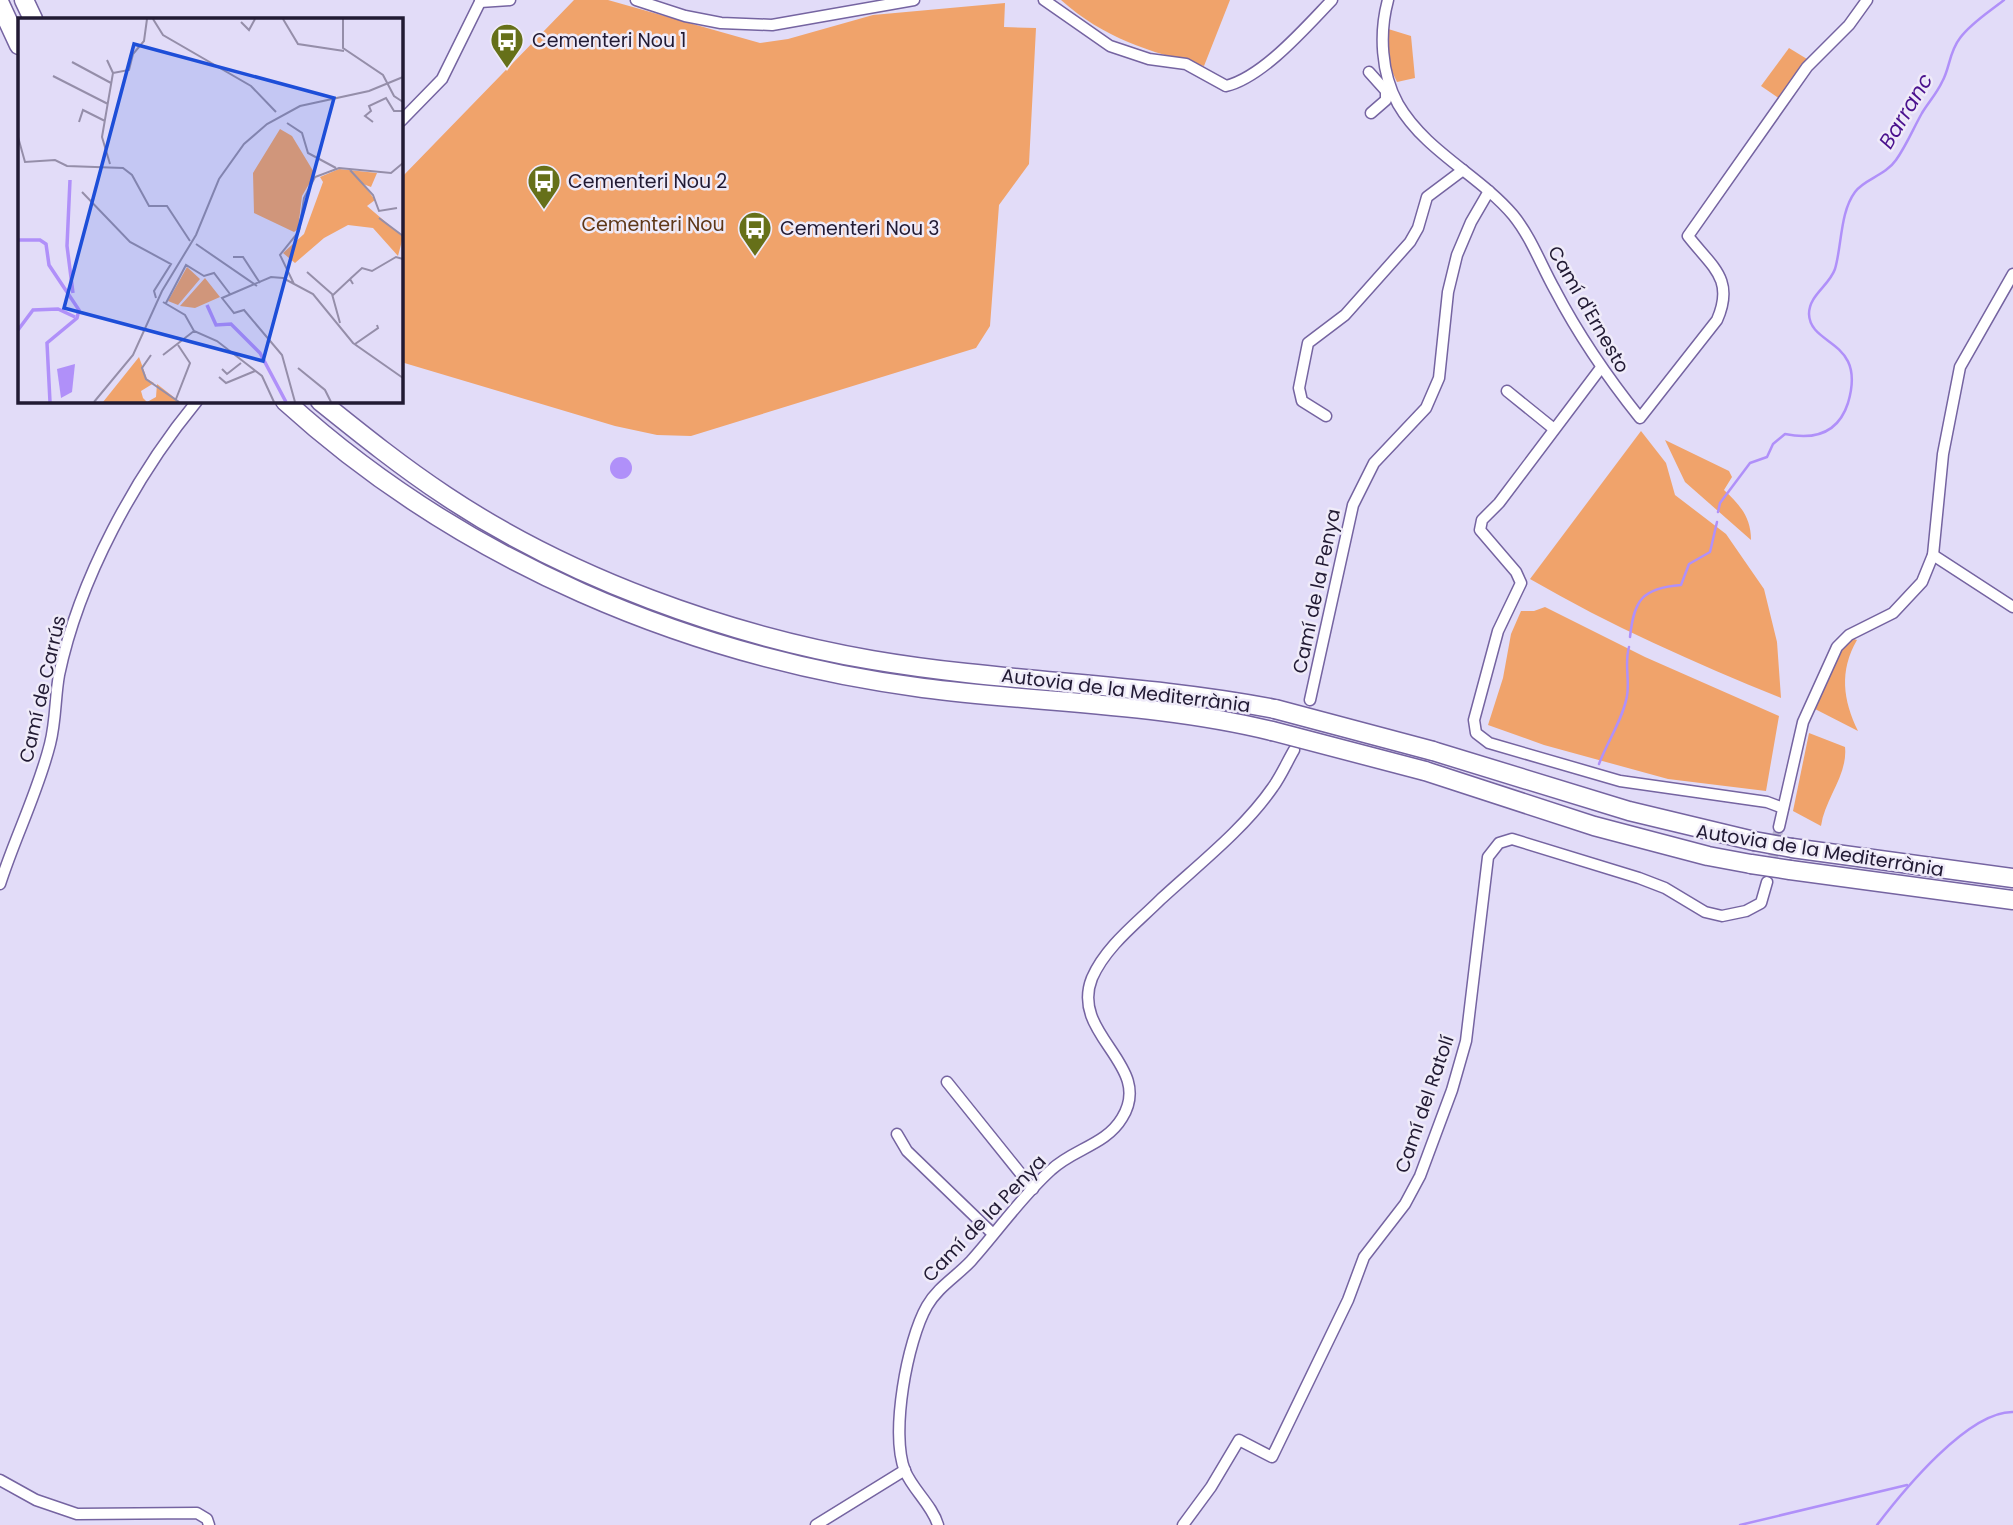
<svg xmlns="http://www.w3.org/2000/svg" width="2013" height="1525" font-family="Poppins,sans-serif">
	<rect width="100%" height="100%" fill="#e2dcf8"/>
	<g fill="#f0a36b">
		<path d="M574,0H608L760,43L788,39L873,15L1005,3L1004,27L1036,28L1029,164L999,205L990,326L976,348L691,436L657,435L615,426L401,362V178Z"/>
		<path d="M1061,0H1230L1204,66C1148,51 1105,39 1061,0Z"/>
		<path d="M1385,28L1411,36L1415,78L1397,82L1389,65Z"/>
		<path d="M1789,48L1807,59L1780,99L1761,86Z"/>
		<path d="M1641,431L1666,463L1675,495L1726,534L1764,589L1777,642L1781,698C1695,663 1611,626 1530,579Z"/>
		<path d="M1665,440L1729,471L1732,477L1724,490C1740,505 1751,517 1751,540L1685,482Z"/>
		<path d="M1545,607L1645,657L1779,716L1766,791L1668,779L1544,745L1488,725L1503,678L1511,634L1521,611H1534Z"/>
		<path d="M1851,638L1857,640C1839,671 1843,700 1858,731L1815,709L1839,655Z"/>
		<path d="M1809,733L1845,747C1848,775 1825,798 1821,826L1793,811Z"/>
	</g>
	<circle fill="#b090f9" cx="621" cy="468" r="11"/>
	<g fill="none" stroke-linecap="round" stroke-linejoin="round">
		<g stroke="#b090f9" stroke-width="2.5">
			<path d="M1718,512L1720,503L1750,463L1767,457L1773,444L1785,434C1814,440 1838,434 1848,403C1867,339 1810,347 1809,314C1809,295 1829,286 1835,269C1842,245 1840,212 1855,192C1864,179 1885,176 1896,160C1906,146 1913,129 1922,113C1928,103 1937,93 1942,82C1950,68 1949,52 1960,38C1971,23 1989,12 2004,0"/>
			<path d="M1630,637C1634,600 1642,588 1681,585L1689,564L1710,552L1717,522"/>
			<path d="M1599,764C1607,742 1623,719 1627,696C1630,679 1624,664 1629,647"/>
			<path d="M1740,1525L1907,1485"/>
			<path d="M1877,1525C1903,1491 1968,1411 2013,1412"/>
		</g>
		<path stroke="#bbb5d1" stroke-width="10" stroke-dasharray="10 5" stroke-linecap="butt" d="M1770,871L1779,827"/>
		<defs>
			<g id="street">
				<path d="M636,0L685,16L721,23L772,25L914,0"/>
				<path d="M1044,0L1110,46L1149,59L1186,64L1226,86C1263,77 1306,27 1332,0"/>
				<path d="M1388,0C1379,33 1381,73 1398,104C1425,151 1479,175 1513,215C1531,237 1541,265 1555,290C1579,336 1608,378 1640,418L1717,320C1735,279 1712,267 1688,236L1807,67L1849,25L1867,0"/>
				<path d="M480,2L510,0"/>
				<path d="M1369,72L1386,91V100L1371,113"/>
				<path d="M401,121L442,79L481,0"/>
				<path d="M1600,369L1499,503L1482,520L1480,530L1516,572L1521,583L1498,631L1474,720L1476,733L1489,743L1620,781L1767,802L1783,808"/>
				<path d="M1507,391L1554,429"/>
				<path d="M1326,416L1302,401L1299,388L1308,343L1345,315L1410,242L1418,228L1427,197L1463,170"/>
				<path d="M1933,555L2013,607"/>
				<path d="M1310,700L1353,505L1374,463L1426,408L1439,378L1448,292L1457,255L1471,222L1489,191"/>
				<path d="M1779,827L1803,722L1837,647L1849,635L1893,613L1922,582L1933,555L1943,454L1960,367L2013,274"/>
				<path d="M0,884C15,837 38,792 50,744C56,721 55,697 59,675C79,579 136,475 197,401"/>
				<path d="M947,1082L1033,1189"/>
				<path d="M897,1134L907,1151L992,1233"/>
				<path d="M0,1480L36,1500L77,1514L197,1513L207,1519L209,1525"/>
				<path d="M816,1525L905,1470"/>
				<path d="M938,1525C932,1505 913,1490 905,1471C890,1434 907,1341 927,1306C938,1287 956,1277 971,1261C998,1231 1021,1197 1051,1170C1073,1149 1106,1145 1122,1118C1155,1065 1069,1035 1092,978C1106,946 1137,923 1161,899C1199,864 1244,829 1273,787C1281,776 1287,762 1294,750"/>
				<path d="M1183,1525L1211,1487L1239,1440L1272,1457L1348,1300L1364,1257L1405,1204L1420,1176L1452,1090L1466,1041L1488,857L1499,843L1512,839L1639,878L1665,888L1705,912L1722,916L1746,911L1761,903L1767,882"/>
			</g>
			<g id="highway">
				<path d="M24,0L33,19"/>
				<path d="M0,4L19,45"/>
				<path d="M285,401C461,561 688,657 923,688C1039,703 1158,703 1272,731"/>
				<path d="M320,401C361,434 402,467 446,496C569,578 727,635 872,660C1006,683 1142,683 1275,709"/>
				<path d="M1433,751L1629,811L1754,841"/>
				<path d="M1425,771L1594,826L1708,856L1751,864"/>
				<path d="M1792,848L2013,878"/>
				<path d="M1790,870L2013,900"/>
			</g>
		</defs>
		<use href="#street" stroke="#7564a1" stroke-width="13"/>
		<use href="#highway" stroke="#7564a1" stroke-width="21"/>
		<use href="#street" stroke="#fff" stroke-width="10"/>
		<use href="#highway" stroke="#fff" stroke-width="18"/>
		<defs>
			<g id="highway-bridge">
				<path d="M1275,709L1433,751"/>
				<path d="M1272,731L1425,771"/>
				<path d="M1754,841L1792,848"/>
				<path d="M1751,864L1790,870"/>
			</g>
		</defs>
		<use href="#highway-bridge" stroke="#7564a1" stroke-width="21" stroke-linecap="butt"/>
		<use href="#highway-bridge" stroke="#fff" stroke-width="18"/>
	</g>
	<defs>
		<symbol id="bus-pin" viewBox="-11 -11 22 30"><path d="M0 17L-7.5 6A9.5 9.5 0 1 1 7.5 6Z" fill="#667019" stroke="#efebf9"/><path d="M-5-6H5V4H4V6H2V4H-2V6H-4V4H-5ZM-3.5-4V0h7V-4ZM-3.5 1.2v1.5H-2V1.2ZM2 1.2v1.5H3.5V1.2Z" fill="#fff"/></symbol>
	</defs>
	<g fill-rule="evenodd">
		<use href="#bus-pin" x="488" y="21" width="38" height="52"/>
		<use href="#bus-pin" x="525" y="162" width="38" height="52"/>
		<use href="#bus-pin" x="736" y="209" width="38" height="52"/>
	</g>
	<g text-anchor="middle" stroke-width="5" stroke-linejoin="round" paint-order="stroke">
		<g font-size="19" fill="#211a33" stroke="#efebf9" text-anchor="start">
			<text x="532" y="47">Cementeri Nou 1</text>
			<text x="568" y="188">Cementeri Nou 2</text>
			<text x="780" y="235">Cementeri Nou 3</text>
		</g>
		<g font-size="19" fill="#5e3717" stroke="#efebf9">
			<text x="653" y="231">Cementeri Nou</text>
		</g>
		<g font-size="19" fill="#211a33" stroke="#efebf9">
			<text transform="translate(1589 309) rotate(60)" y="7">Camí d'Ernesto</text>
			<text transform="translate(1316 591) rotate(-78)" y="7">Camí de la Penya</text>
			<text transform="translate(42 689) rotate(-77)" y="7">Camí de Carrús</text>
			<text transform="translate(1126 690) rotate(7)" y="7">Autovia de la Mediterrània</text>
			<text transform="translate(1820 850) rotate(9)" y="7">Autovia de la Mediterrània</text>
			<text transform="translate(1424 1104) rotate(-71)" y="7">Camí del Ratolí</text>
			<text transform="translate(984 1218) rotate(-46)" y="7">Camí de la Penya</text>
		</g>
		<g font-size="21" font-style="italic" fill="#4a118e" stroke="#efebf9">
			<text transform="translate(1906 111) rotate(-59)" y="7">Barranc</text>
		</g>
	</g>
	<g transform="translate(18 18)">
		<rect width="385" height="385" fill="#e2dcf8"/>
		<path d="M262,111L274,118L297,156L284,178L280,211L276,214L236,195L235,155ZM321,151L359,155L353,169L345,166L357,182L349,188L385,219L380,238L355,210L330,207L306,220L277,245L265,235L286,216L305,164L302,159ZM169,249L182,261L160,287L150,283ZM187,260L202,279L177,290L162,288ZM121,339L129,361L136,365L123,373L125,380L129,384L138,379L139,366L162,384H85Z" fill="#f0a36b"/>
		<path d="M57,346L54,374L43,380L39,351Z" fill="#b090f9"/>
		<path fill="none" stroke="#b090f9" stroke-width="3.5" d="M52,162L49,228L55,275M0,222H22L28,226L31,247L61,292L59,300L29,325L32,384M189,287L198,307L213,306L242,335L268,384M0,312L15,292L40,291L57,299"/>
		<path fill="none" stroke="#958ea9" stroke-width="2" d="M135,1L145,17L233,68L258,94M265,1L280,26L326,33M325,1V30L365,57L376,78L385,84M223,4L231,12L237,1M89,42L95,55L84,119L92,146M54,44L93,65M95,55L111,52L115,36L126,23L129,1M35,58L90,86M61,104L65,92L87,103M355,104L347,98L353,93L351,88L368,80L376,93H385M269,105L284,115L290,135L318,150M0,119L7,144L37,142L49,148L105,150L114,157L131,188H149L172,223M332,152L355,177L361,193L379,190M64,174L112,224L153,246L136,273L138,280M361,200L385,218M178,226L239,268M215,239H225L242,265M289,254L314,276L322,305M332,261L344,250L354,253L378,239L385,241M276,266L262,237L281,213L286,180L297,159L321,150L373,155L385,145M315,277L332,261L335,266M145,284L167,297L176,313L199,323L244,358L256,384M148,285L168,247L186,258L196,255L212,276M337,326L360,310L359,307M133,337L124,350L128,361L161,384M145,337L176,313M280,350L307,372L313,384M204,351L209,356L223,345M201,359L208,365L237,353M158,381L172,345L160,327M76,384L115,337L144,273L178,217L201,161L226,126L249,106L282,88L351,73L385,59M277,384L264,337L226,292L216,295L204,280L253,259L265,260L295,276L335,325L385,360"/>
		<path fill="#1d4ed8" fill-opacity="0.15" stroke="#1d4ed8" stroke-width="3.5" d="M116,26L316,80L245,343L46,290Z"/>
		<rect width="385" height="385" fill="none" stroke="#211a33" stroke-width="3.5"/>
	</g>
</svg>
